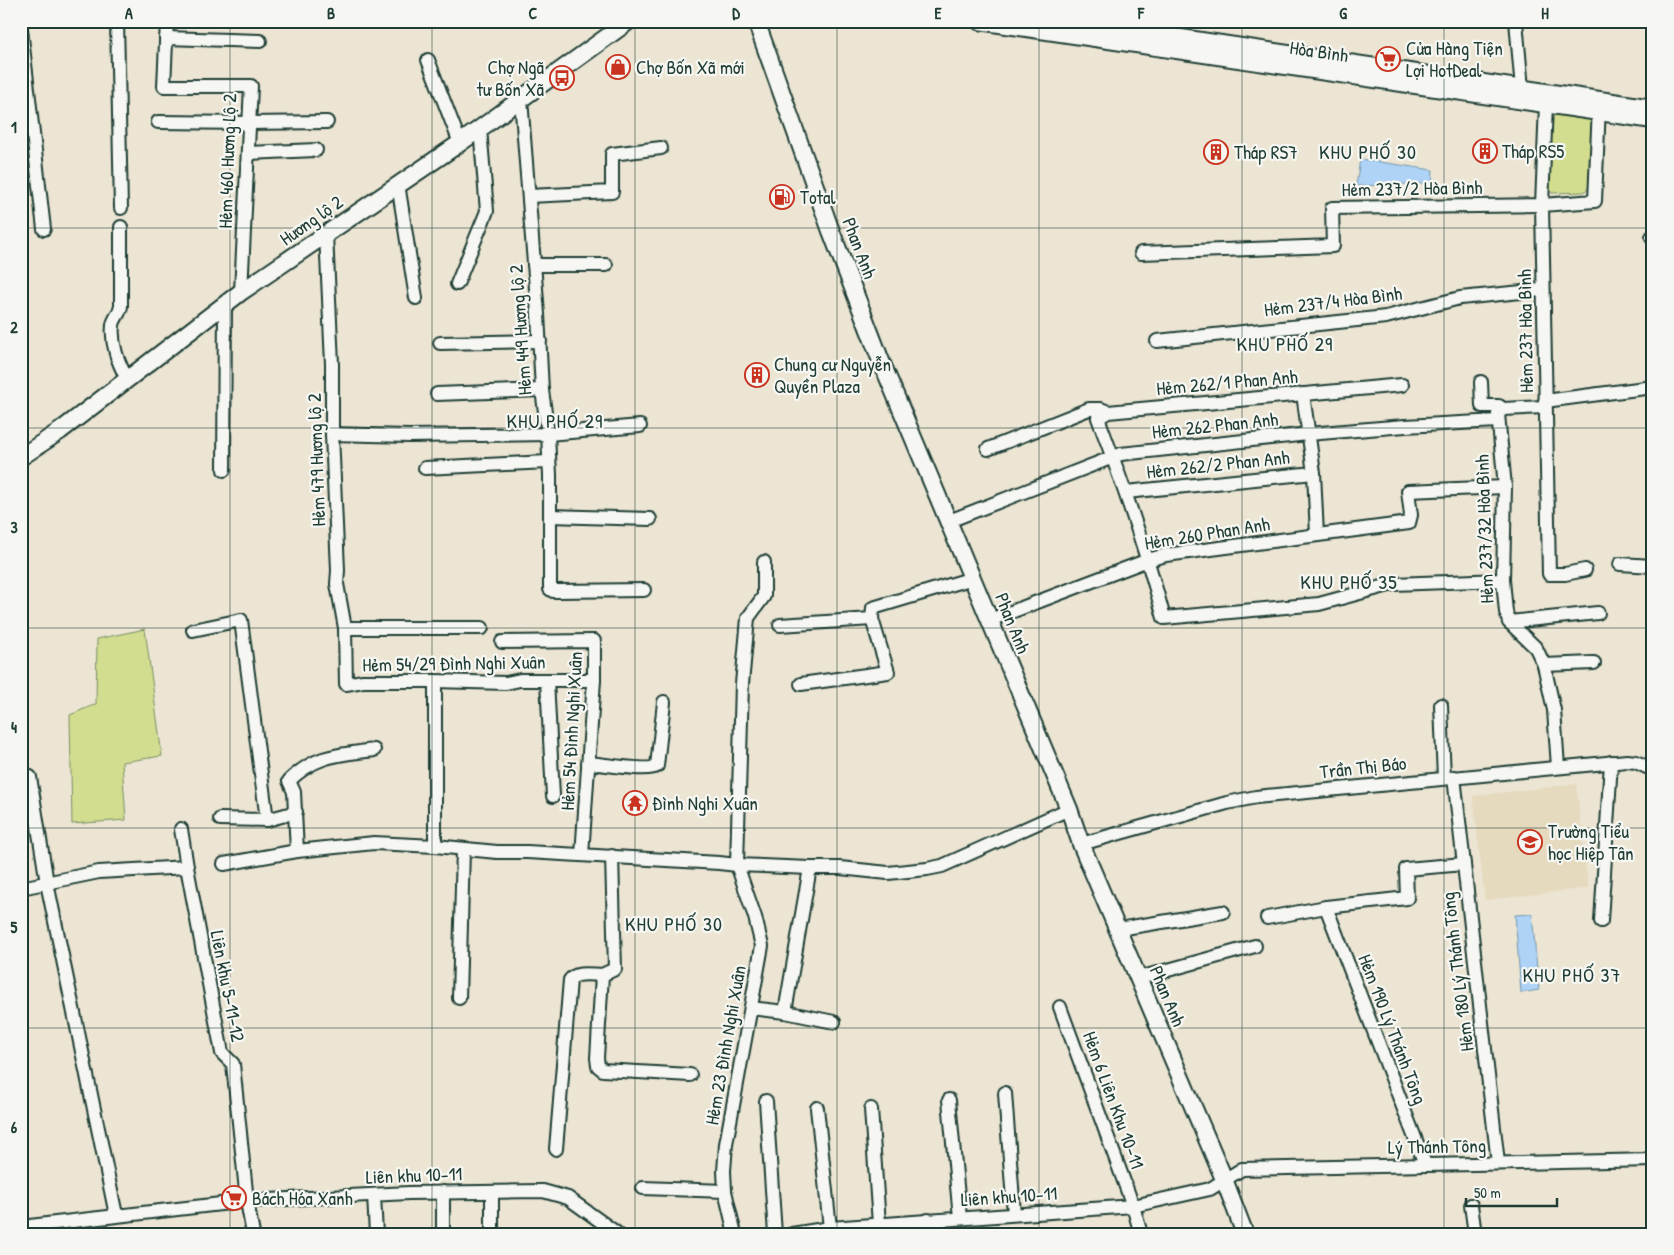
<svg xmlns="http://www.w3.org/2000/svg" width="1674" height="1255" font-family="'Patrick Hand',sans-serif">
	<rect width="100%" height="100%" fill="#ece5d3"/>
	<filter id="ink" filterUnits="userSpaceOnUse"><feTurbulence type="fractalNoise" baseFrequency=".02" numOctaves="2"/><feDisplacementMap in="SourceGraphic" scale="10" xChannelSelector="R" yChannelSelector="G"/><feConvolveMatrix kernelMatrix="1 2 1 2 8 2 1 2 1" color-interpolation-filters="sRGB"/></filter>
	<g filter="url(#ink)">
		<path fill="#e5d9be" d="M1576,784L1588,888L1485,900L1473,796Z"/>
		<g fill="#d2dd90" stroke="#788d62">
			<path d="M1552,112L1593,116L1590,187L1584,192L1552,193L1547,187Z"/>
			<path d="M145,629L162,756L122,762L126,820L72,824L70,715L96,704L97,639Z"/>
		</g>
		<g fill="#aed3f7" stroke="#7597a9">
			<path d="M1360,159L1433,170L1432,183L1356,186Z"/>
			<path d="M1532,914L1539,990L1521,993L1515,915Z"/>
		</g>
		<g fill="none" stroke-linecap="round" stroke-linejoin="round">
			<defs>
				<g id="minor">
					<path d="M117,21L121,208"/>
					<path d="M167,21L164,86H251L241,292"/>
					<path d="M1516,21L1522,89"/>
					<path d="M21,29L44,229"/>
					<path d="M166,38L260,41"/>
					<path d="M428,60L460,143"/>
					<path d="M521,99L538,314L542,390L548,434L550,475V589L553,591H558L644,590"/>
					<path d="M158,122L249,123L327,122"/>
					<path d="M248,153L316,150"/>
					<path d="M398,184L416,298"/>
					<path d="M529,196L612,192V154L661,148"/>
					<path d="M121,227V306C120,314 114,318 113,325C111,345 118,362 127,379"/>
					<path d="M326,234L332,364V434L338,570L337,584L345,628L346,684L363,681H435L506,683L520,680H594"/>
					<path d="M1652,237H1653"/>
					<path d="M1141,253L1333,246L1332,208L1542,205L1546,104"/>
					<path d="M534,265H606"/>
					<path d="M457,284L487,211L480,128"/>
					<path d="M1157,341L1386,317L1460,298L1542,290"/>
					<path d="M440,343L540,341"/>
					<path d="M1481,382L1482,406H1499L1503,409"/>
					<path d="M1402,385L1108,412L1098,418C1123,484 1146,550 1164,618L1319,604L1393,584L1503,580"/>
					<path d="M437,394L542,390"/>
					<path d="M1303,394L1314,473L1317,535"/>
					<path d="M1545,401L1653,387"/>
					<path d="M1545,407L1503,409L1498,414L1505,487L1503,580L1506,612L1509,622L1536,648L1544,665L1554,710L1558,767"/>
					<path d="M332,434L409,436L548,434L640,426"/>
					<path d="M988,449L1089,409H1101L1108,412"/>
					<path d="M425,468L548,462"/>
					<path d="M224,470L225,305"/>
					<path d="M1126,492L1314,473"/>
					<path d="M550,516L650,519"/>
					<path d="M949,521L1121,454L1308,434L1405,426L1498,421"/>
					<path d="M1620,564L1653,566"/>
					<path d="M1585,570L1565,574H1549L1542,205L1595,201L1599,105"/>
					<path d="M990,620L1148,560L1166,555L1409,523L1411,515L1408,491L1505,487"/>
					<path d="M1509,622L1598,613"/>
					<path d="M780,625L872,619"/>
					<path d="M345,628H482"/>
					<path d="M193,630L241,620L267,820"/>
					<path d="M502,642L594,641V680L582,855"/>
					<path d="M1544,665L1594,663"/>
					<path d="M547,680L553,796"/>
					<path d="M435,681V846"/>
					<path d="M801,684L888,672L872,619L873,608L973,578"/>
					<path d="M1441,705L1444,778"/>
					<path d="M588,763C602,764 649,772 657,766L664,702"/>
					<path d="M21,772L30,777L47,883L116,1215"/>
					<path d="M1454,777L1498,1163"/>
					<path d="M220,819L267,820L296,812"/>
					<path d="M181,829L187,867L222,1053L233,1064L247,1201L253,1234"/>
					<path d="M1081,844L1227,803L1256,797L1627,761L1636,762L1653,770"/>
					<path d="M297,851L294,792L289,781C316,754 339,755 374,750"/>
					<path d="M612,856L615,969L602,975L597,1058L598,1066L603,1070L690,1075"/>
					<path d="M224,864L297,851L374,843L435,846L497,852H527L719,863L737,865L810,868H840L888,873L927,869L942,866L1069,809"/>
					<path d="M21,888L99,872L187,867"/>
					<path d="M1326,907L1425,1164"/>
					<path d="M1267,918L1326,907L1407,898L1406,869L1464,864"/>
					<path d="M1601,921L1611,762"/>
					<path d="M1119,929L1223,912"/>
					<path d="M1139,978L1255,946"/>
					<path d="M459,998L463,849"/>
					<path d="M1060,1007L1133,1206L1141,1234"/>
					<path d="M751,1008L785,1012L834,1022"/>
					<path d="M785,1012L810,868"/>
					<path d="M1005,1093L1014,1214"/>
					<path d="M949,1100L960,1218"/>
					<path d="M766,1101L775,1234"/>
					<path d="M817,1108L830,1228"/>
					<path d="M871,1109L879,1224"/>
					<path d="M556,1149L570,980C576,971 592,975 602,975"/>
					<path d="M643,1188L725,1191"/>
					<path d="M443,1192V1234"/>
					<path d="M374,1195L376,1234"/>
					<path d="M1471,1205L1475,1234"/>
					<path d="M928,1220V1234"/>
					<path d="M21,1227L247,1201L409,1193L543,1191L568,1198L618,1234"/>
					<path d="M492,1234V1192"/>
					<path d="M735,1234L725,1191L724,1171L726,1144L762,946L755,917L737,865L742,684L748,618L764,596V562"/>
					<path d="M792,1234L830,1228L1133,1206L1210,1189L1242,1169L1653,1160"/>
				</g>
				<g id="major">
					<path d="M756,21L831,231L881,361L1069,809L1081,844L1224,1179L1245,1234"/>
					<path d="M979,21L1653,120"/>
					<path d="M1067,21L1653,108"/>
					<path d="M21,457L60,431L241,292L460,143L629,21"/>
				</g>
			</defs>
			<use href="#minor" stroke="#1f3d34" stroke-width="16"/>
			<use href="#major" stroke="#1f3d34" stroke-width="20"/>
			<use href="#minor" stroke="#f6f6f2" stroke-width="12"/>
			<use href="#major" stroke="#f6f6f2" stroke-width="16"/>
		</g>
	</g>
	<path fill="none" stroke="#1f3d34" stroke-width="1" stroke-opacity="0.55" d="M230,21V1234M432,21V1234M635,21V1234M837,21V1234M1039,21V1234M1242,21V1234M1444,21V1234M21,228H1653M21,428H1653M21,628H1653M21,828H1653M21,1028H1653"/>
	<defs>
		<symbol id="supermarket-ring" viewBox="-11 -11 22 22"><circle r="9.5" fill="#f6f6f2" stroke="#c8321e" stroke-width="1.5"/><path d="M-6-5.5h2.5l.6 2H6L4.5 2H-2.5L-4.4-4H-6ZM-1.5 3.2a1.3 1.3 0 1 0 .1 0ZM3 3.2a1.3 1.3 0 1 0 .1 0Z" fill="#c8321e"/></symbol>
		<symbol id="shop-ring" viewBox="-11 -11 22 22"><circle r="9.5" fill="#f6f6f2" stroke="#c8321e" stroke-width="1.5"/><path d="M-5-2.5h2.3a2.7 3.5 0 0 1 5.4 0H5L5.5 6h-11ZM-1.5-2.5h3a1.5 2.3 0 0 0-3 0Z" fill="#c8321e"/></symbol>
		<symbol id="bus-ring" viewBox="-11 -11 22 22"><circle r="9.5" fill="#f6f6f2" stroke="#c8321e" stroke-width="1.5"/><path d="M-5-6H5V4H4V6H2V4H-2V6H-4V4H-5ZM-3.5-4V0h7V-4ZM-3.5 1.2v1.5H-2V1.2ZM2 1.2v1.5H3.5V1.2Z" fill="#c8321e"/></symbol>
		<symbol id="building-ring" viewBox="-11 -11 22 22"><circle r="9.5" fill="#f6f6f2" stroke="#c8321e" stroke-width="1.5"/><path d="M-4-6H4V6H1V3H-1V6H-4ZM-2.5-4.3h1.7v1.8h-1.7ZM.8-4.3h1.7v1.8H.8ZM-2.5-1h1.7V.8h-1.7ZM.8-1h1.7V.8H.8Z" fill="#c8321e"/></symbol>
		<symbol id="fuel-ring" viewBox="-11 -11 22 22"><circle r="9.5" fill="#f6f6f2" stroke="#c8321e" stroke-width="1.5"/><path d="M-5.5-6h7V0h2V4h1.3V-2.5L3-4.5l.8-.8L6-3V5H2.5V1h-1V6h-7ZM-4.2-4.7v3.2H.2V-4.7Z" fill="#c8321e"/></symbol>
		<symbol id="temple-ring" viewBox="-11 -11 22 22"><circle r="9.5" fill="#f6f6f2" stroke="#c8321e" stroke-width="1.5"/><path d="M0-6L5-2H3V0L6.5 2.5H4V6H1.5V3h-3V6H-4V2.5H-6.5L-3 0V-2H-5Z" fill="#c8321e"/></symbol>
		<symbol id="school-ring" viewBox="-11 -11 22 22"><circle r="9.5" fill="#f6f6f2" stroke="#c8321e" stroke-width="1.5"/><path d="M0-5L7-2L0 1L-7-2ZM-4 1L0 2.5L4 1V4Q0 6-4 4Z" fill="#c8321e"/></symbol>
	</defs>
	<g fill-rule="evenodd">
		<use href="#supermarket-ring" x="1374" y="45" width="28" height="28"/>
		<use href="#shop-ring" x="604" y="53" width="28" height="28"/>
		<use href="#bus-ring" x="548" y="64" width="28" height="28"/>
		<use href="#building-ring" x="1471" y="137" width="28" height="28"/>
		<use href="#building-ring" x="1202" y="138" width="28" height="28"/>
		<use href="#fuel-ring" x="768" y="183" width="28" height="28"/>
		<use href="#building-ring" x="743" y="361" width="28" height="28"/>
		<use href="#temple-ring" x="621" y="789" width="28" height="28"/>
		<use href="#school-ring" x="1516" y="828" width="28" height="28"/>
		<use href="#supermarket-ring" x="220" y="1184" width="28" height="28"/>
	</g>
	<g text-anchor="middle" stroke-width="4.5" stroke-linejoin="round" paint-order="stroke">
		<g font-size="19" fill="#1f3d34" stroke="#f6f6f2" text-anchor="start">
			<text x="1406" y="55">Cửa Hàng Tiện<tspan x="1406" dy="22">Lợi HotDeal</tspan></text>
			<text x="544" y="74" text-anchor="end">Chợ Ngã<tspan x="544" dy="22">tư Bốn Xã</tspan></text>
			<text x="636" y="74">Chợ Bốn Xã mới</text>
			<text x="1502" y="158">Tháp RS5</text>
			<text x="1234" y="159">Tháp RS7</text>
			<text x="800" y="204">Total</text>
			<text x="774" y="371">Chung cư Nguyễn<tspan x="774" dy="22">Quyền Plaza</tspan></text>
			<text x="652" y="810">Đình Nghi Xuân</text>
			<text x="1548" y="838">Trường Tiểu<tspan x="1548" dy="22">học Hiệp Tân</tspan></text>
			<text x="252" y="1205">Bách Hóa Xanh</text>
		</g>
		<g font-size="19" fill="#1f3d34" stroke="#f6f6f2">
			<text transform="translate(1319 51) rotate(8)" y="7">Hòa Bình</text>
			<text transform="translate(227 161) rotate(-88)" y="7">Hẻm 460 Hương Lộ 2</text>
			<text transform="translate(1412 188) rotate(-1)" y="7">Hẻm 237/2 Hòa Bình</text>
			<text transform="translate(311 220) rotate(-35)" y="7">Hương lộ 2</text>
			<text transform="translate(860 248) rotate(69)" y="7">Phan Anh</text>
			<text transform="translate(1333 301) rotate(-7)" y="7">Hẻm 237/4 Hòa Bình</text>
			<text transform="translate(520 330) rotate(-94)" y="7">Hẻm 449 Hương lộ 2</text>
			<text transform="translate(1525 331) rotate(-91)" y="7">Hẻm 237 Hòa Bình</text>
			<text transform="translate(1227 382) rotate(-5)" y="7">Hẻm 262/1 Phan Anh</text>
			<text transform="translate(1215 425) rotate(-6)" y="7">Hẻm 262 Phan Anh</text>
			<text transform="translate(316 460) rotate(-92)" y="7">Hẻm 479 Hương lộ 2</text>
			<text transform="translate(1218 464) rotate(-6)" y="7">Hẻm 262/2 Phan Anh</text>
			<text transform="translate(1484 529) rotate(-92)" y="7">Hẻm 237/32 Hòa Bình</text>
			<text transform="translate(1207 533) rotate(-9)" y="7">Hẻm 260 Phan Anh</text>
			<text transform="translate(1013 623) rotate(68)" y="7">Phan Anh</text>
			<text transform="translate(454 663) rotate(-1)" y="7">Hẻm 54/29 Đình Nghi Xuân</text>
			<text transform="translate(571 731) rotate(-87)" y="7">Hẻm 54 Đình Nghi Xuân</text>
			<text transform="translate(1363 767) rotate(-6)" y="7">Trần Thị Báo</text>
			<text transform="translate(1457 972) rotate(-97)" y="7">Hẻm 180 Lý Thánh Tông</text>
			<text transform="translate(228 986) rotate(79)" y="7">Liên khu 5-11-12</text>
			<text transform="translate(1168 996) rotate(67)" y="7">Phan Anh</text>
			<text transform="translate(1393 1029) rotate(69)" y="7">Hẻm 190 Lý Thánh Tông</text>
			<text transform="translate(725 1045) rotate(-80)" y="7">Hẻm 23 Đình Nghi Xuân</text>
			<text transform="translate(1114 1100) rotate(70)" y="7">Hẻm 6 Liên Khu 10-11</text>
			<text transform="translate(1437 1146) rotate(-1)" y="7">Lý Thánh Tông</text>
			<text transform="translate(414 1175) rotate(-2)" y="7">Liên khu 10-11</text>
			<text transform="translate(1009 1196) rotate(-4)" y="7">Liên khu 10-11</text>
		</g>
		<g font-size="20" letter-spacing="1" fill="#1f3d34" stroke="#f6f6f2">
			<text x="1368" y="159">KHU PHỐ 30</text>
			<text x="1285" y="351">KHU PHỐ 29</text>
			<text x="555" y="428">KHU PHỐ 29</text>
			<text x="1349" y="589">KHU PHỐ 35</text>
			<text x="674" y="931">KHU PHỐ 30</text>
			<text x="1572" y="982">KHU PHỐ 37</text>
		</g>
	</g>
	<rect width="1674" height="1255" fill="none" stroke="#f6f6f2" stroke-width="55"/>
	<path d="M1466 1198v8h91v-8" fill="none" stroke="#1f3d34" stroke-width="2.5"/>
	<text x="1474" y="1198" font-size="15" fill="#1f3d34" stroke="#f6f6f2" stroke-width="4" paint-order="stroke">50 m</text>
	<rect x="28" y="28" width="1618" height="1200" fill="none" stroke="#1f3d34" stroke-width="2"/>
	<g font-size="16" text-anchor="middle" font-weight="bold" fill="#1f3d34">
		<text x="129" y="19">A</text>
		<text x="331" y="19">B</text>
		<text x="533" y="19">C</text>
		<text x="736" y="19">D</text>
		<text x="938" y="19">E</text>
		<text x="1141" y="19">F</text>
		<text x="1343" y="19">G</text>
		<text x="1545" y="19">H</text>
		<text x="14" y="133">1</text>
		<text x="14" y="333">2</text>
		<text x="14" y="533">3</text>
		<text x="14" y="733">4</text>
		<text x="14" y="933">5</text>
		<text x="14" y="1133">6</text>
	</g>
</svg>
